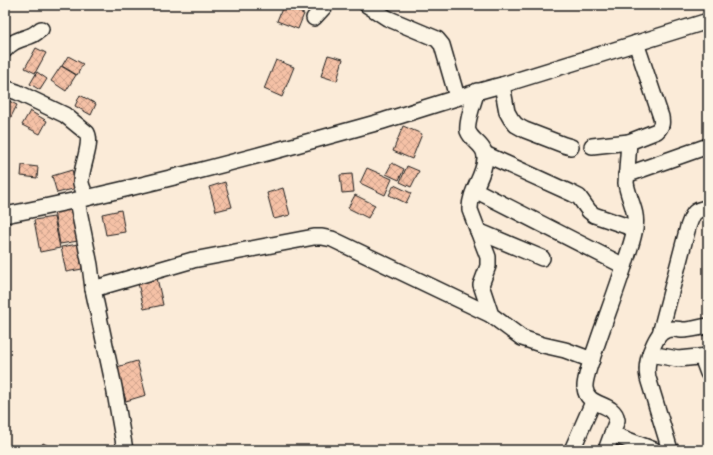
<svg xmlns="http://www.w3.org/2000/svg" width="713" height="455" font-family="Dekko,sans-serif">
	<defs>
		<pattern id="building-cross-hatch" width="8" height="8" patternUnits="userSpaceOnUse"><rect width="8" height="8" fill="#f5c1a6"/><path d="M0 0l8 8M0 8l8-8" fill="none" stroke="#d1a58e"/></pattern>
	</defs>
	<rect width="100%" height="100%" fill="#fbebd8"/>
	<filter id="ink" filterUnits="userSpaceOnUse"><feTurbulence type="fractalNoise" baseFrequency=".025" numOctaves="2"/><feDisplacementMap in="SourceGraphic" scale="8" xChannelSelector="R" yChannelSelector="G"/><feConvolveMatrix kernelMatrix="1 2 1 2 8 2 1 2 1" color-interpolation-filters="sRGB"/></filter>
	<g filter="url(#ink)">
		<g fill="url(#building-cross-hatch)" stroke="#1c1c1c">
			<path d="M283,6L304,14L298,29L277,21Z"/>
			<path d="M36,48L46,53L35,73L25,68Z"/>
			<path d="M328,55L343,59L337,81L321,76Z"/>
			<path d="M68,56L83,64L77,75L62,66Z"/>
			<path d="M276,60L294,67L282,97L264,89Z"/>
			<path d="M61,66L76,75L66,91L51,81Z"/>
			<path d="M37,72L47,79L40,90L30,84Z"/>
			<path d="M80,95L96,104L91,115L75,106Z"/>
			<path d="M5,99L17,105L7,125L5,124Z"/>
			<path d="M30,111L47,121L40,134L22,125Z"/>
			<path d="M403,126L422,134L412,159L393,151Z"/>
			<path d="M392,163L404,169L399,180L386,174Z"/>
			<path d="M22,165L38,167L37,178L21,176Z"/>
			<path d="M407,166L419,171L411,187L400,182Z"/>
			<path d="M367,168L392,179L385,195L360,183Z"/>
			<path d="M72,170L77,188L57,193L52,176Z"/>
			<path d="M352,174L354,192L342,193L340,175Z"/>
			<path d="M225,182L232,207L216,211L209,187Z"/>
			<path d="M394,185L411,193L406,203L389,195Z"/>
			<path d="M283,188L290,215L274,219L267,193Z"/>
			<path d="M355,195L375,205L368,218L348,208Z"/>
			<path d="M72,209L78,241L60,244L54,212Z"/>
			<path d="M121,210L125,232L106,235L102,214Z"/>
			<path d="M54,217L60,248L40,252L34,220Z"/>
			<path d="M78,244L82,269L66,272L61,247Z"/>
			<path d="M157,278L163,305L144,309L138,283Z"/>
			<path d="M137,361L146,395L126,401L117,367Z"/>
			<path d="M43,443L56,450H39Z"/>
			<path d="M614,444L627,450H611Z"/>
			<path d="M5,445L12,448L11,450H5Z"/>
		</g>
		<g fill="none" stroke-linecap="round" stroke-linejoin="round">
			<defs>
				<g id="street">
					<path d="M367,5L387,18L437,39L442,45L457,97"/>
					<path d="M314,18L326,5"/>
					<path d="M5,50C12,41 20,40 30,36C34,35 37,32 41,29"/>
					<path d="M502,85L507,112L511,119L516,125L525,130L564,145L571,147"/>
					<path d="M5,88L17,92L65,115L87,133C93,144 80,169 81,183C82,188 85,194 87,198"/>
					<path d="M477,91C474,100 466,123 468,131C472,142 486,145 485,159C484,177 469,192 470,210L488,257V266L481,285L491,315L522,338L543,345L565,350L592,360"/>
					<path d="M592,146L629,142"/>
					<path d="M485,154L573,194L579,197L589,211L594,215L635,229"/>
					<path d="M626,175L708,146"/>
					<path d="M475,190L624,266"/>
					<path d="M77,201L90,265L93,289L114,387L125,450"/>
					<path d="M5,215C133,190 258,156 383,121C423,109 462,95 502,85L708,21"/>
					<path d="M478,231L542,258"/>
					<path d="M93,289L193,260L314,237H322L332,239L491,315"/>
					<path d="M660,334L688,227C693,213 693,210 708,208"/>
					<path d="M650,354L678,359L708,356"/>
					<path d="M702,357L708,373"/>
					<path d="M612,434L654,450"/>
					<path d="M572,450L593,402"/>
					<path d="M606,450L617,420C614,401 587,408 585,388C584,379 593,356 596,347C606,317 618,287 627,257C630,247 634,237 635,227C638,212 628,198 626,183L629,142L657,131C662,126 662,123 661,117L636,43"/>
					<path d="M670,450L648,378C646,369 648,359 651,351C656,339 659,329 674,329C677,329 680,330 683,330C692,330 700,327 708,326"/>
				</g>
			</defs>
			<use href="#street" stroke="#1c1c1c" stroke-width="18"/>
			<use href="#street" stroke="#fcf5e5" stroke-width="15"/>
		</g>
	</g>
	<rect width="713" height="455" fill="none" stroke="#fcf5e5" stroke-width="20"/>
	<rect x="10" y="10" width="693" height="435" fill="none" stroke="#1c1c1c" stroke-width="1.5" filter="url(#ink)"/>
</svg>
